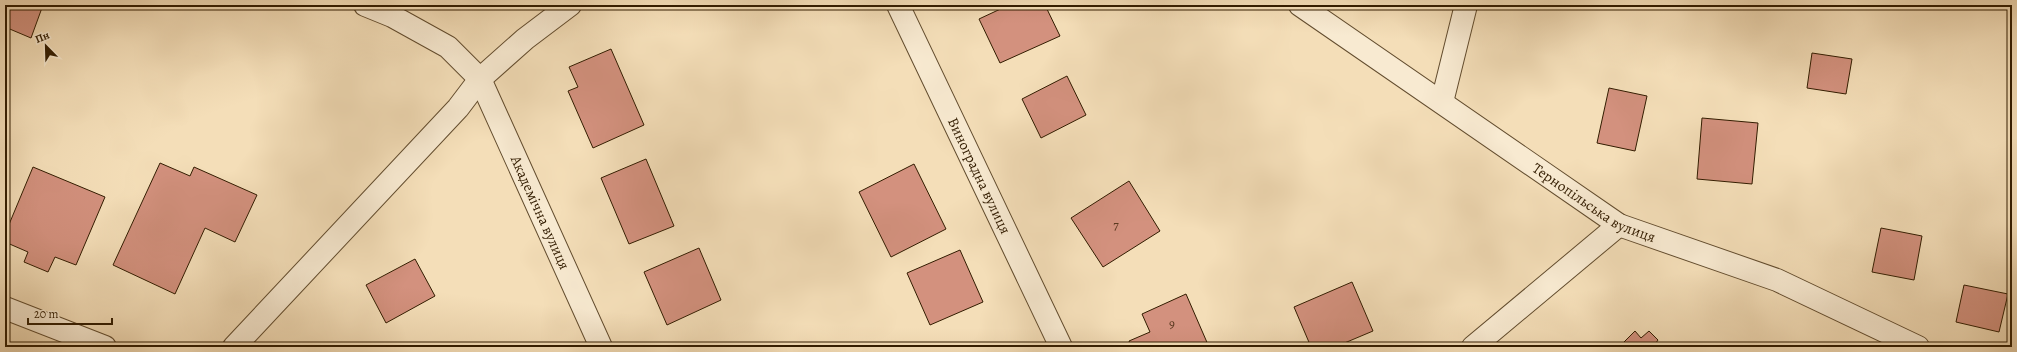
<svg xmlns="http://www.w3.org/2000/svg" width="2017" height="352" font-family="Alegreya,serif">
	<rect width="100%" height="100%" fill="#f4deb8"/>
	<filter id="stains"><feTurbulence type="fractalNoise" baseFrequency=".005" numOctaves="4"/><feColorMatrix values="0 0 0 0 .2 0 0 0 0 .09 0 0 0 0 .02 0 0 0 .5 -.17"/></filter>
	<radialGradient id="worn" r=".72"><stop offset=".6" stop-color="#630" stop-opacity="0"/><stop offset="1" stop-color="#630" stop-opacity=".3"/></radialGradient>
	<g fill="#d3917e" stroke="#321c00">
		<path d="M5,5H46H43L31,38L5,27Z"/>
		<path d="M1009,5H1045L1060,36L1000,63L979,19Z"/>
		<path d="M611,49L644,125L593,148L568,91L578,87L569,67Z"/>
		<path d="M1812,53L1852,59L1846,94L1807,88Z"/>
		<path d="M1067,76L1086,115L1041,138L1022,99Z"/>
		<path d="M1609,88L1647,96L1635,151L1597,143Z"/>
		<path d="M1702,118L1758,123L1752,184L1697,179Z"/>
		<path d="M646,159L674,226L629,244L601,178Z"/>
		<path d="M160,163L190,176L194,167L257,195L235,242L205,228L175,294L113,265Z"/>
		<path d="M914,164L946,229L891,257L859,192Z"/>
		<path d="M33,167L105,197L76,265L55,257L48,272L24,262L28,252L5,242V234Z"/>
		<path d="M1129,181L1160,231L1103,267L1071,218Z"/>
		<path d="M1881,228L1922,236L1914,280L1872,272Z"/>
		<path d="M699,248L721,300L667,325L644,272Z"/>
		<path d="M960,250L983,302L930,325L907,273Z"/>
		<path d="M415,259L435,296L386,323L366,285Z"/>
		<path d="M1352,282L1373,331L1335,347H1311L1294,307Z"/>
		<path d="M1964,285L2008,294L1999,332L1956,322Z"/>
		<path d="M1186,294L1209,347H1131L1129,341L1150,332L1142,314Z"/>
		<path d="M1635,331L1641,338L1649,331L1658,340L1653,347H1619Z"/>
	</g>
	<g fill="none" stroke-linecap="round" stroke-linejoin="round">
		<defs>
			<g id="minor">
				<path id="s1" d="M365,5L392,16L448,47L480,79L601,347"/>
				<path id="s2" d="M898,5L1061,347"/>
				<path id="s3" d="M1300,5L1619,225L1777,280L1918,347"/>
				<path d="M1442,102L1466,5"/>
				<path d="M5,308L105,347"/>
				<path d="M234,347L458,108L480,79L525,39L570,5"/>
				<path d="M1473,347L1619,225"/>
			</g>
		</defs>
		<use href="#minor" stroke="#624c2e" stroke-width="24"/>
		<use href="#minor" stroke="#f8ead1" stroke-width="22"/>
	</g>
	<g text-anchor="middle" stroke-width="4" stroke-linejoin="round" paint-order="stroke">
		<g font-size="13" fill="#5a3920">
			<text x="1116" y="229">7</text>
			<text x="1172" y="328">9</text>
		</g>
		<g font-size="15" fill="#321c00" stroke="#f8ead1">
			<text dy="5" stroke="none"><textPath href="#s2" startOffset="189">Виноградна вулиця</textPath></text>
			<text dy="5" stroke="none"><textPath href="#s3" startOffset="355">Тернопільська вулиця</textPath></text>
			<text dy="5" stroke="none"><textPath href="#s1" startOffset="285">Академічна вулиця</textPath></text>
		</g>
	</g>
	<rect width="2017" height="352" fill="none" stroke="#f4deb8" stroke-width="20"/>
	<rect x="6" y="6" width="2005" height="340" fill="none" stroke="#321c00" stroke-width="2"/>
	<rect x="10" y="10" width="1997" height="332" fill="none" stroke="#321c00"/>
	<g transform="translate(46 46) rotate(337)" stroke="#f8ead1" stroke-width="3" paint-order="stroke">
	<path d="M0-3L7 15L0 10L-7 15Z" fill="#321c00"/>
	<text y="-6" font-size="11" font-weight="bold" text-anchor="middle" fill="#321c00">Пн</text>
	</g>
	<path d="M28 318v6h84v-6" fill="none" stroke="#321c00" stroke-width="2"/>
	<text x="34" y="318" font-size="12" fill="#321c00" stroke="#f8ead1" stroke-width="3" paint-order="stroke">20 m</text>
	<rect width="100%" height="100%" filter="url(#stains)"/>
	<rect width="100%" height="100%" fill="url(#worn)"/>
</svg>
